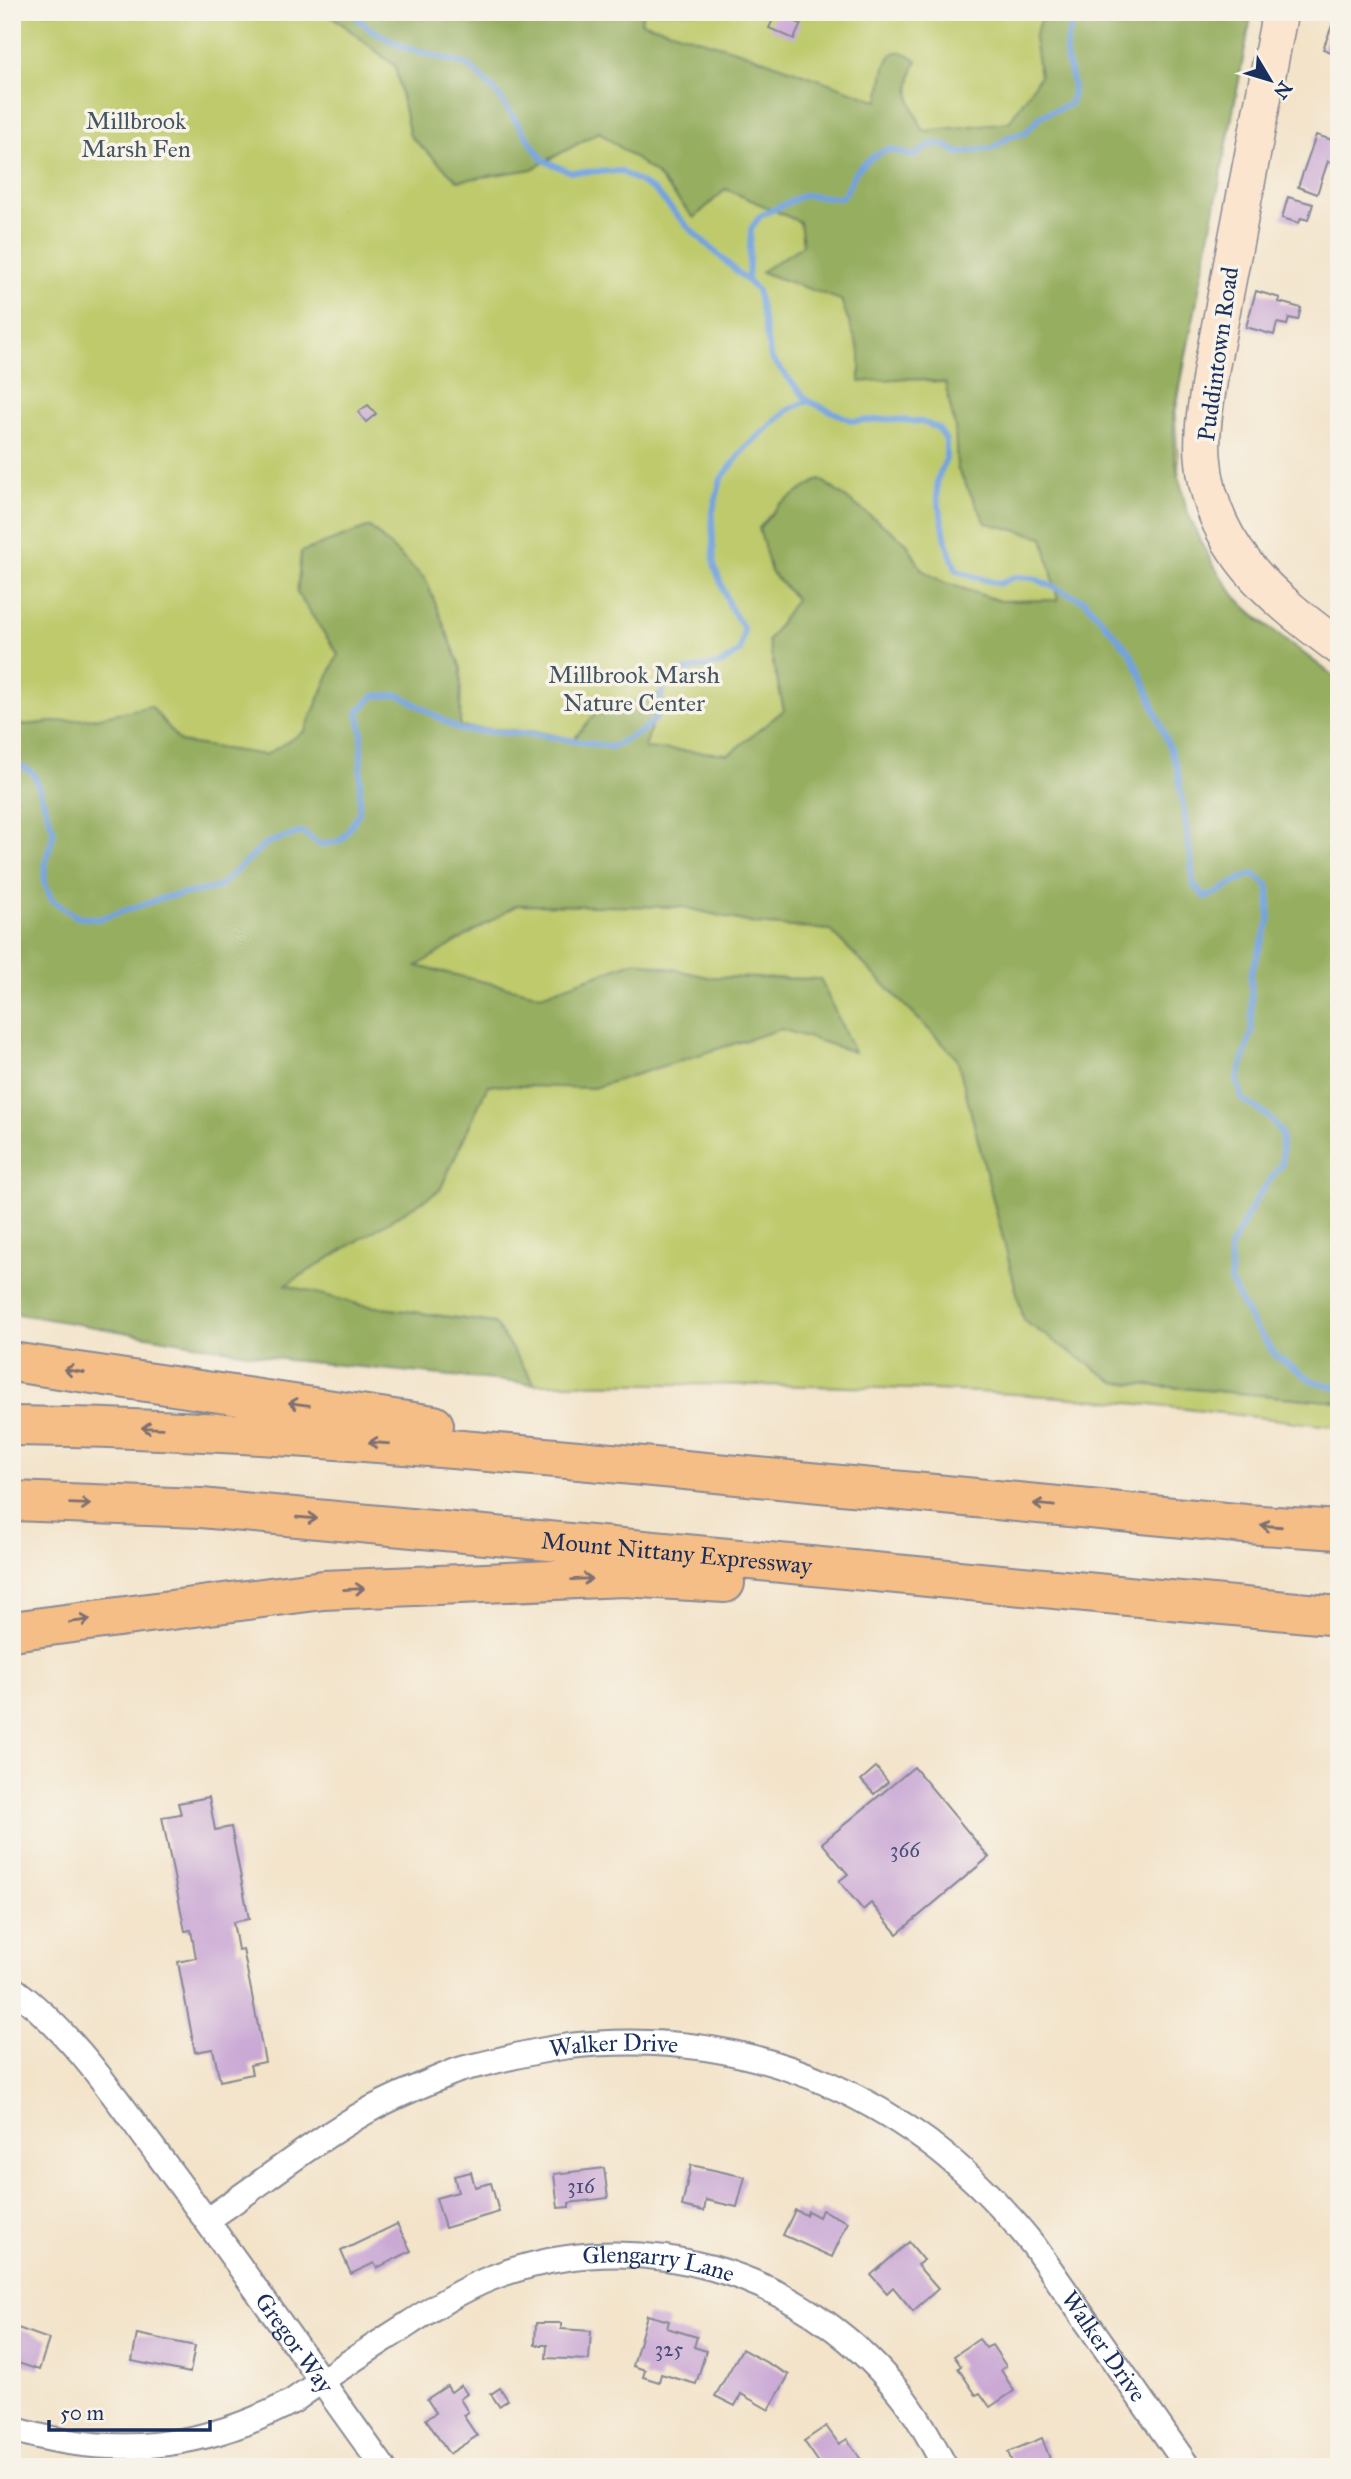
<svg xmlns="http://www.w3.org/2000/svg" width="1351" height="2479" font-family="'IM FELL Great Primer',serif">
	<rect width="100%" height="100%" fill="#f7f3e8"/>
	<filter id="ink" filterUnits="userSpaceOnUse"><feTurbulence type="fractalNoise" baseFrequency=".0143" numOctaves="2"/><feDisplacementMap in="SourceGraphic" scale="14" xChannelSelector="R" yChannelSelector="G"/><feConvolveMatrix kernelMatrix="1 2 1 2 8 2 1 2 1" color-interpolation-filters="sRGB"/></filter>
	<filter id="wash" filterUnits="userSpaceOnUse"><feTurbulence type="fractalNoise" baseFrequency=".00686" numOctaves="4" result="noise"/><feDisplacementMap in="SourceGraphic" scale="28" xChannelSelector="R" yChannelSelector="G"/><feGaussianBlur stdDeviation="1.57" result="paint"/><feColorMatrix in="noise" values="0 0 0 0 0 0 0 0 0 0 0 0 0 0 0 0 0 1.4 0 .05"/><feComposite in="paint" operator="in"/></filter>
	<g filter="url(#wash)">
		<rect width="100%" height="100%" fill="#f3e3c9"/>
		<path fill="#beca6c" stroke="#6c7c65" stroke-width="2" d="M12,12H1250L1175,415L1181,504L1207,575L1339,685L1115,1382L1339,1402V1427C1235,1415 1132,1401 1028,1395C864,1385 699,1383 535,1384L494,1323L361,1305L285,1285L12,1281Z"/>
		<path fill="#96ae60" stroke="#586e5f" stroke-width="2" d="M327,12H643L641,22L742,52L879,101C882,89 882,49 901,52C906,52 913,58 917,60C904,90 909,103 924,131L1009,122L1040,76L1034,38L1043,12H1252L1195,311L1173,415L1174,455L1186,508L1200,541L1217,571L1236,597L1258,619L1339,680V1402L1115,1382L1024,1321L957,1058L830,930L755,924L683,907L517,905L417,966L541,995L636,961L708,977L820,979L854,1052L781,1029L593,1088L488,1085L440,1190L286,1285L361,1305L494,1323L535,1384L288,1360L12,1313V726L95,718L151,706L180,742L265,755L305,731L338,654L297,593L301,552L370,527L426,580L461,668L460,727L539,732L574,739L595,714L660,694L645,748L729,754L784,710L768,641L796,599L771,572L759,528L780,504L820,479L906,542L922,570L943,582L1000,601L1058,600L1043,537L986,523L957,468L955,427L945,383L907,378L860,382V353L841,300L761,272L803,245L800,222L726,189L694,218L656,174L599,132L532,169L458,181L410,136L395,66Z"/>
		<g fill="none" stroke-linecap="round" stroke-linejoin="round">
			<g stroke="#73a3dd" stroke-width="6">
				<path d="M350,12L370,29L405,48L468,65L496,92L543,160L570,172L620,171L654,190L688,227L757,290L771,358L808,401"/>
				<path d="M748,280L751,229L760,216L804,195L840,198C848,192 848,187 852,178C859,164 874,156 888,149L914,156L932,144L946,146L959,153L994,148L1008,137L1025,133L1041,116L1070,104C1079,80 1065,70 1066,50C1066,37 1073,24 1077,12"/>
				<path d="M12,760L34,774L54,832L46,861L44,882L52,900L77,917L99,919L166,897L217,888L267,843L302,832L321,845L342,840L359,813L362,730L358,712L374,696L400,695L460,730L539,735L612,747L642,731L657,717L663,687L683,671L721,664L740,651L744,629L730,607L714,565L712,515L721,479L746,447L788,410L808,401L853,421L889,419L922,422L938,428L946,440V459L937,480V496L947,545L957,571L999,584L1014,577L1033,578L1085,601L1130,652L1145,684L1177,767L1191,857L1193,884L1205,897C1228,892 1232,879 1254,874L1269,887V922L1251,973L1252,1031L1237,1081L1243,1100L1268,1116L1282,1134V1164L1258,1196L1230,1248L1231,1283L1252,1323L1276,1356L1313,1381L1339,1389"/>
			</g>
		</g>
		<g id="blocks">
			<g fill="#caa9d5">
				<path d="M776,13L801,24L794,39L769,28Z"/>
				<path d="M1333,23L1339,25V55L1323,49Z"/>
				<path d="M1316,135L1339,142V165L1328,161L1317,194L1298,187Z"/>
				<path d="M1288,197L1313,204L1308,220L1301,218L1299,223L1282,218Z"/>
				<path d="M1256,291L1280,298L1279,302L1301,308L1298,320L1289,318L1287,325L1277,323L1274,335L1246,327Z"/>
				<path d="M368,405L376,414L366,422L358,412Z"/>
				<path d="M876,1767L888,1782L874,1794L861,1780Z"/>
				<path d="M914,1767L989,1857L897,1934L871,1903L863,1910L839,1881L848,1874L822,1843Z"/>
				<path d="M209,1797L215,1830L231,1827L249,1919L233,1922L238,1950L243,1949L265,2062L250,2065L252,2074L220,2081L213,2049L195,2052L178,1962L196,1958L191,1930L185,1931L162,1817L181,1814L178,1803Z"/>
				<path d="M691,2165L745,2177L737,2207L706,2200L704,2211L682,2206Z"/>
				<path d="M604,2168L608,2198L569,2203V2207L558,2208L554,2174Z"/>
				<path d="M471,2172L475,2187L491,2183L499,2212L445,2228L436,2198L458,2192L454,2176Z"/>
				<path d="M795,2210L806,2215L808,2211L819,2217L822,2210L848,2222L832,2257L783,2235Z"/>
				<path d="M397,2224L411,2251L377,2268L374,2263L351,2274L341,2251Z"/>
				<path d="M909,2242L924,2260L917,2265L938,2289L913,2311L893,2287L887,2293L871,2275Z"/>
				<path d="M647,2315L669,2321L667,2328L697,2337L694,2347L706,2351L696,2384L661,2374L659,2382L643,2377L645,2370L633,2366Z"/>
				<path d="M536,2323H561V2329L591,2331L589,2360L546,2358L547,2345H535Z"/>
				<path d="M12,2326L49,2339L39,2370L12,2361Z"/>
				<path d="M137,2334L195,2346L190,2373L132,2361Z"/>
				<path d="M979,2339L986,2348L992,2345L1006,2366L1001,2370L1014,2391L990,2407L980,2393L976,2395L958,2368L961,2366L954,2356Z"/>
				<path d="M742,2349L789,2375L769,2410L741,2394L735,2406L715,2396Z"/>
				<path d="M461,2385L467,2394L460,2399L468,2412L463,2415L477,2436L449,2454L426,2419L436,2413L427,2399L447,2386L451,2392Z"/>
				<path d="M500,2388L508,2400L499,2406L491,2394Z"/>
				<path d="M826,2426L839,2444L847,2439L866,2467H822L804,2441Z"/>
				<path d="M1042,2438L1050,2459L1040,2464L1041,2467H1014L1008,2452Z"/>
			</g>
		</g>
	</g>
	<g filter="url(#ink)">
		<use href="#blocks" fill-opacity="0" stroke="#878994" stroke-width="2"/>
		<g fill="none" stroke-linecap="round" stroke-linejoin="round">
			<defs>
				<g id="street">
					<path id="s1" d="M12,1988C73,2033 114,2096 159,2156C235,2258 308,2363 383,2467"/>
					<path id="s2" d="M207,2220C261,2184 312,2142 369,2110C395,2096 424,2084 451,2073C462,2068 475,2066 487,2063C514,2056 541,2050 569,2046C755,2025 919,2101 1034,2246L1188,2467"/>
					<path id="s3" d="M12,2429C111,2459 202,2450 293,2401C323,2379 354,2359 385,2339C420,2317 453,2293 491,2278C637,2221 800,2271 897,2390C917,2414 931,2440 945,2467"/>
				</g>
				<path id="secondary" d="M1280,12L1211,370C1207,399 1201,427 1203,456C1209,547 1271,597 1339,647"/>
				<g id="highway">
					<path d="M12,1362L434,1425"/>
					<path d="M12,1426C220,1428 426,1446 633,1465C837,1485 1042,1504 1246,1524L1339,1530"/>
					<path id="s4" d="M12,1501L201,1508L1339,1616"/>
					<path d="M12,1631L323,1590L624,1577L725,1583"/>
				</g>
			</defs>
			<use href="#street" stroke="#878994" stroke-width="28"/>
			<use href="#secondary" stroke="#878994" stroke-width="38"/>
			<use href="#highway" stroke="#878994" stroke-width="42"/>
			<use href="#street" stroke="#fff" stroke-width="24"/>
			<use href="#secondary" stroke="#fbe5cf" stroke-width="35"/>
			<use href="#highway" stroke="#f6be87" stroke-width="38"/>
		</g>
		<defs><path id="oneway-shaft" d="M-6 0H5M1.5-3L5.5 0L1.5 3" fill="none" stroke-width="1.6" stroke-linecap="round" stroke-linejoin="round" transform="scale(1.75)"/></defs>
		<g stroke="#7e6f70">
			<use href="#oneway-shaft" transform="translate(74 1371) rotate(-171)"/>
			<use href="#oneway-shaft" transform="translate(299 1404) rotate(-172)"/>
			<use href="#oneway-shaft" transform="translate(152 1428) rotate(-178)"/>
			<use href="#oneway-shaft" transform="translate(379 1443) rotate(-175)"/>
			<use href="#oneway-shaft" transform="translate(80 1504) rotate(2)"/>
			<use href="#oneway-shaft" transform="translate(1044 1505) rotate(-174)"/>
			<use href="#oneway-shaft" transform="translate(307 1518) rotate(5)"/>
			<use href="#oneway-shaft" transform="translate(1271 1526) rotate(-176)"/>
			<use href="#oneway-shaft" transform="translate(582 1579) rotate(-3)"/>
			<use href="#oneway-shaft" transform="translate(354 1589) rotate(-3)"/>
			<use href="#oneway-shaft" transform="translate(80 1621) rotate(-8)"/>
		</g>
	</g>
	<g text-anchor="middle" stroke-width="7" stroke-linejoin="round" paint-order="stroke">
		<g font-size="21" fill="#474e7c">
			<text x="905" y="1857">366</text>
			<text x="581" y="2193">316</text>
			<text x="669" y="2356">325</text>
		</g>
		<g font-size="24" fill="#445662" stroke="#f7f3e8">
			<text x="136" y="129">Millbrook<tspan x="136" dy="28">Marsh Fen</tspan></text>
			<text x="634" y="683">Millbrook Marsh<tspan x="634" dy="28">Nature Center</tspan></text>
		</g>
		<g font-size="24" fill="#1b2f5e" stroke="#f7f3e8">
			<text transform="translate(1218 354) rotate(-82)" y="8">Puddintown Road</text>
			<text dy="8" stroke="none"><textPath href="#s4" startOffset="667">Mount Nittany Expressway</textPath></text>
			<text dy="8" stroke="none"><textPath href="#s2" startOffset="452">Walker Drive</textPath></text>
			<text dy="8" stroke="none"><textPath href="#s3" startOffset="695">Glengarry Lane</textPath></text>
			<text dy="8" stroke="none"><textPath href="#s1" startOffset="455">Gregor Way</textPath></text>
			<text dy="8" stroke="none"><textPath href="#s2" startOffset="1059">Walker Drive</textPath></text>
		</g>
	</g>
	<rect width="1351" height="2479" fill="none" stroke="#f7f3e8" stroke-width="42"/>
	<g transform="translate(1270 80) rotate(128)" stroke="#f7f3e8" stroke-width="5" paint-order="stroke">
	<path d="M0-5L12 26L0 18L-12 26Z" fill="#1b2f5e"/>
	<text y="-10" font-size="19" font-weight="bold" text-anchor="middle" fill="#1b2f5e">N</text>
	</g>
	<path d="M49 2420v10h161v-10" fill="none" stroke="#1b2f5e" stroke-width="3.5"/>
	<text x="60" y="2420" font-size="21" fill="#1b2f5e" stroke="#f7f3e8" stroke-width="5" paint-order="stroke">50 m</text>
</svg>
